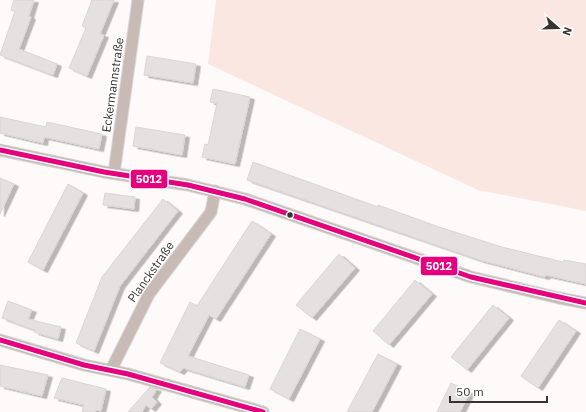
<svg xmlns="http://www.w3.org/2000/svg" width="586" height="412" font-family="'IBM Plex Sans',sans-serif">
	<defs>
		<filter id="shadow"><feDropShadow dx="4.5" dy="2.5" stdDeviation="0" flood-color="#0004"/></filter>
	</defs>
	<rect width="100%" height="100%" fill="#fdfaf9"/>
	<path fill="#fbe7e1" d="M216,0H586V211L478,190L208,64Z"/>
	<g fill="#e4e1e0" stroke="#d9d6d5" filter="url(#shadow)">
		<path d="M14,0H34L29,16L31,17L19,49L57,64L53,75L0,55L15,11L11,10Z"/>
		<path d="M92,0H114L100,34L104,35L87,76L69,68L86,28L82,26Z"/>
		<path d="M147,56L196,64L193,83L144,75Z"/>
		<path d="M213,89L250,97L235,164L202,157L205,144L208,145L217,103L210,102Z"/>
		<path d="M0,117L46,127L47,122L102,134L99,149L44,137L43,143L0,133Z"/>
		<path d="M136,127L185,135L182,155L133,146Z"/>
		<path d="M253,162L378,207V205L439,227L502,247L563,262L564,260L586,264V284L546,275L545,277L480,260L247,180Z"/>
		<path d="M0,178L14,184L0,214Z"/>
		<path d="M68,184L83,193L43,270L28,262Z"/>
		<path d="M105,193L135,197L134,209L103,205Z"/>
		<path d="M163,199L178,211L120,286L94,351L76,343L102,277Z"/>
		<path d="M252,221L271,234L216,319L209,315L188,356L249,375L245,387L183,368L180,372L160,363L190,302L197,306Z"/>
		<path d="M339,254L355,268L312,318L296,305Z"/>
		<path d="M415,280L432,294L389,345L373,331Z"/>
		<path d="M8,301L32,310L28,319L61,327L58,339L34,332L35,330L2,318Z"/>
		<path d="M493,305L509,318L467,370L451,357Z"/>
		<path d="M559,320L576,331L538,388L521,376Z"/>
		<path d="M300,329L320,339L289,399L270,389Z"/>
		<path d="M378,354L397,364L372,412H347Z"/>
		<path d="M0,365L48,375L42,396L0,386Z"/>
		<path d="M62,378L106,389L101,411L96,410L95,412H82L84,405L54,398Z"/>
		<path d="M451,383L470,392L460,412H437Z"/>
		<path d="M150,387L157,389L152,397L157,402L151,409L146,405L142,412H128Z"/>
	</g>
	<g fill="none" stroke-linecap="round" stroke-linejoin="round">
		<defs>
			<g id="minor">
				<path d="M0,150L104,172L188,185L245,199L471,277L559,298L586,303"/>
				<path d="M114,173L138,0"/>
				<path d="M0,340L84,365L128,374L263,412"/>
				<path d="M111,370L149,294L211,212L215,191"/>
			</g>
		</defs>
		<use href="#minor" stroke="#d9d6d6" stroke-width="13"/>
		<use href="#minor" stroke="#c8bab5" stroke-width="11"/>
		<defs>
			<g id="bus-1">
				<path d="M0,150L104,172L188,185L245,199L471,277L586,303"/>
				<path d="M0,340L84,365L128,374L263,412"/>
			</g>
		</defs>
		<use href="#bus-1" stroke="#fff" stroke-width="8"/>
		<use href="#bus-1" stroke="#e5007d" stroke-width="5"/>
	</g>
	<circle fill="#373332" stroke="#fff" stroke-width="1.5" cx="290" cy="215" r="3.5"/>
	<g text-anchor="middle" stroke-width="3" stroke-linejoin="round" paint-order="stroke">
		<g font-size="12" fill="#373332" stroke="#fff">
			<text transform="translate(113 85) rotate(-82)" y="4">Eckermannstraße</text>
			<text transform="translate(151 272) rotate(-55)" y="4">Planckstraße</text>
		</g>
	</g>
	<g stroke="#fff" stroke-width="1.5">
		<rect x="130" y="169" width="38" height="20" rx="4" fill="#e5007d"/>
		<rect x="420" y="256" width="38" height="20" rx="4" fill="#e5007d"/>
	</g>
	<g font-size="11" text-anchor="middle" font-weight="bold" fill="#fff">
		<text x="149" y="183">5012</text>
		<text x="439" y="270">5012</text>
	</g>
	<g transform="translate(558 28) rotate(110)" stroke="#ffffff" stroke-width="3" paint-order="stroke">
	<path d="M0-3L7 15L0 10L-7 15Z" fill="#373332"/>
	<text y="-6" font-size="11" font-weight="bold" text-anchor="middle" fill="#373332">N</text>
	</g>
	<path d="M450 396v6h97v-6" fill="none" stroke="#373332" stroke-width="2"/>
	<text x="456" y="396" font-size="12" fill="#373332" stroke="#ffffff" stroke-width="3" paint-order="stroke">50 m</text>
</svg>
